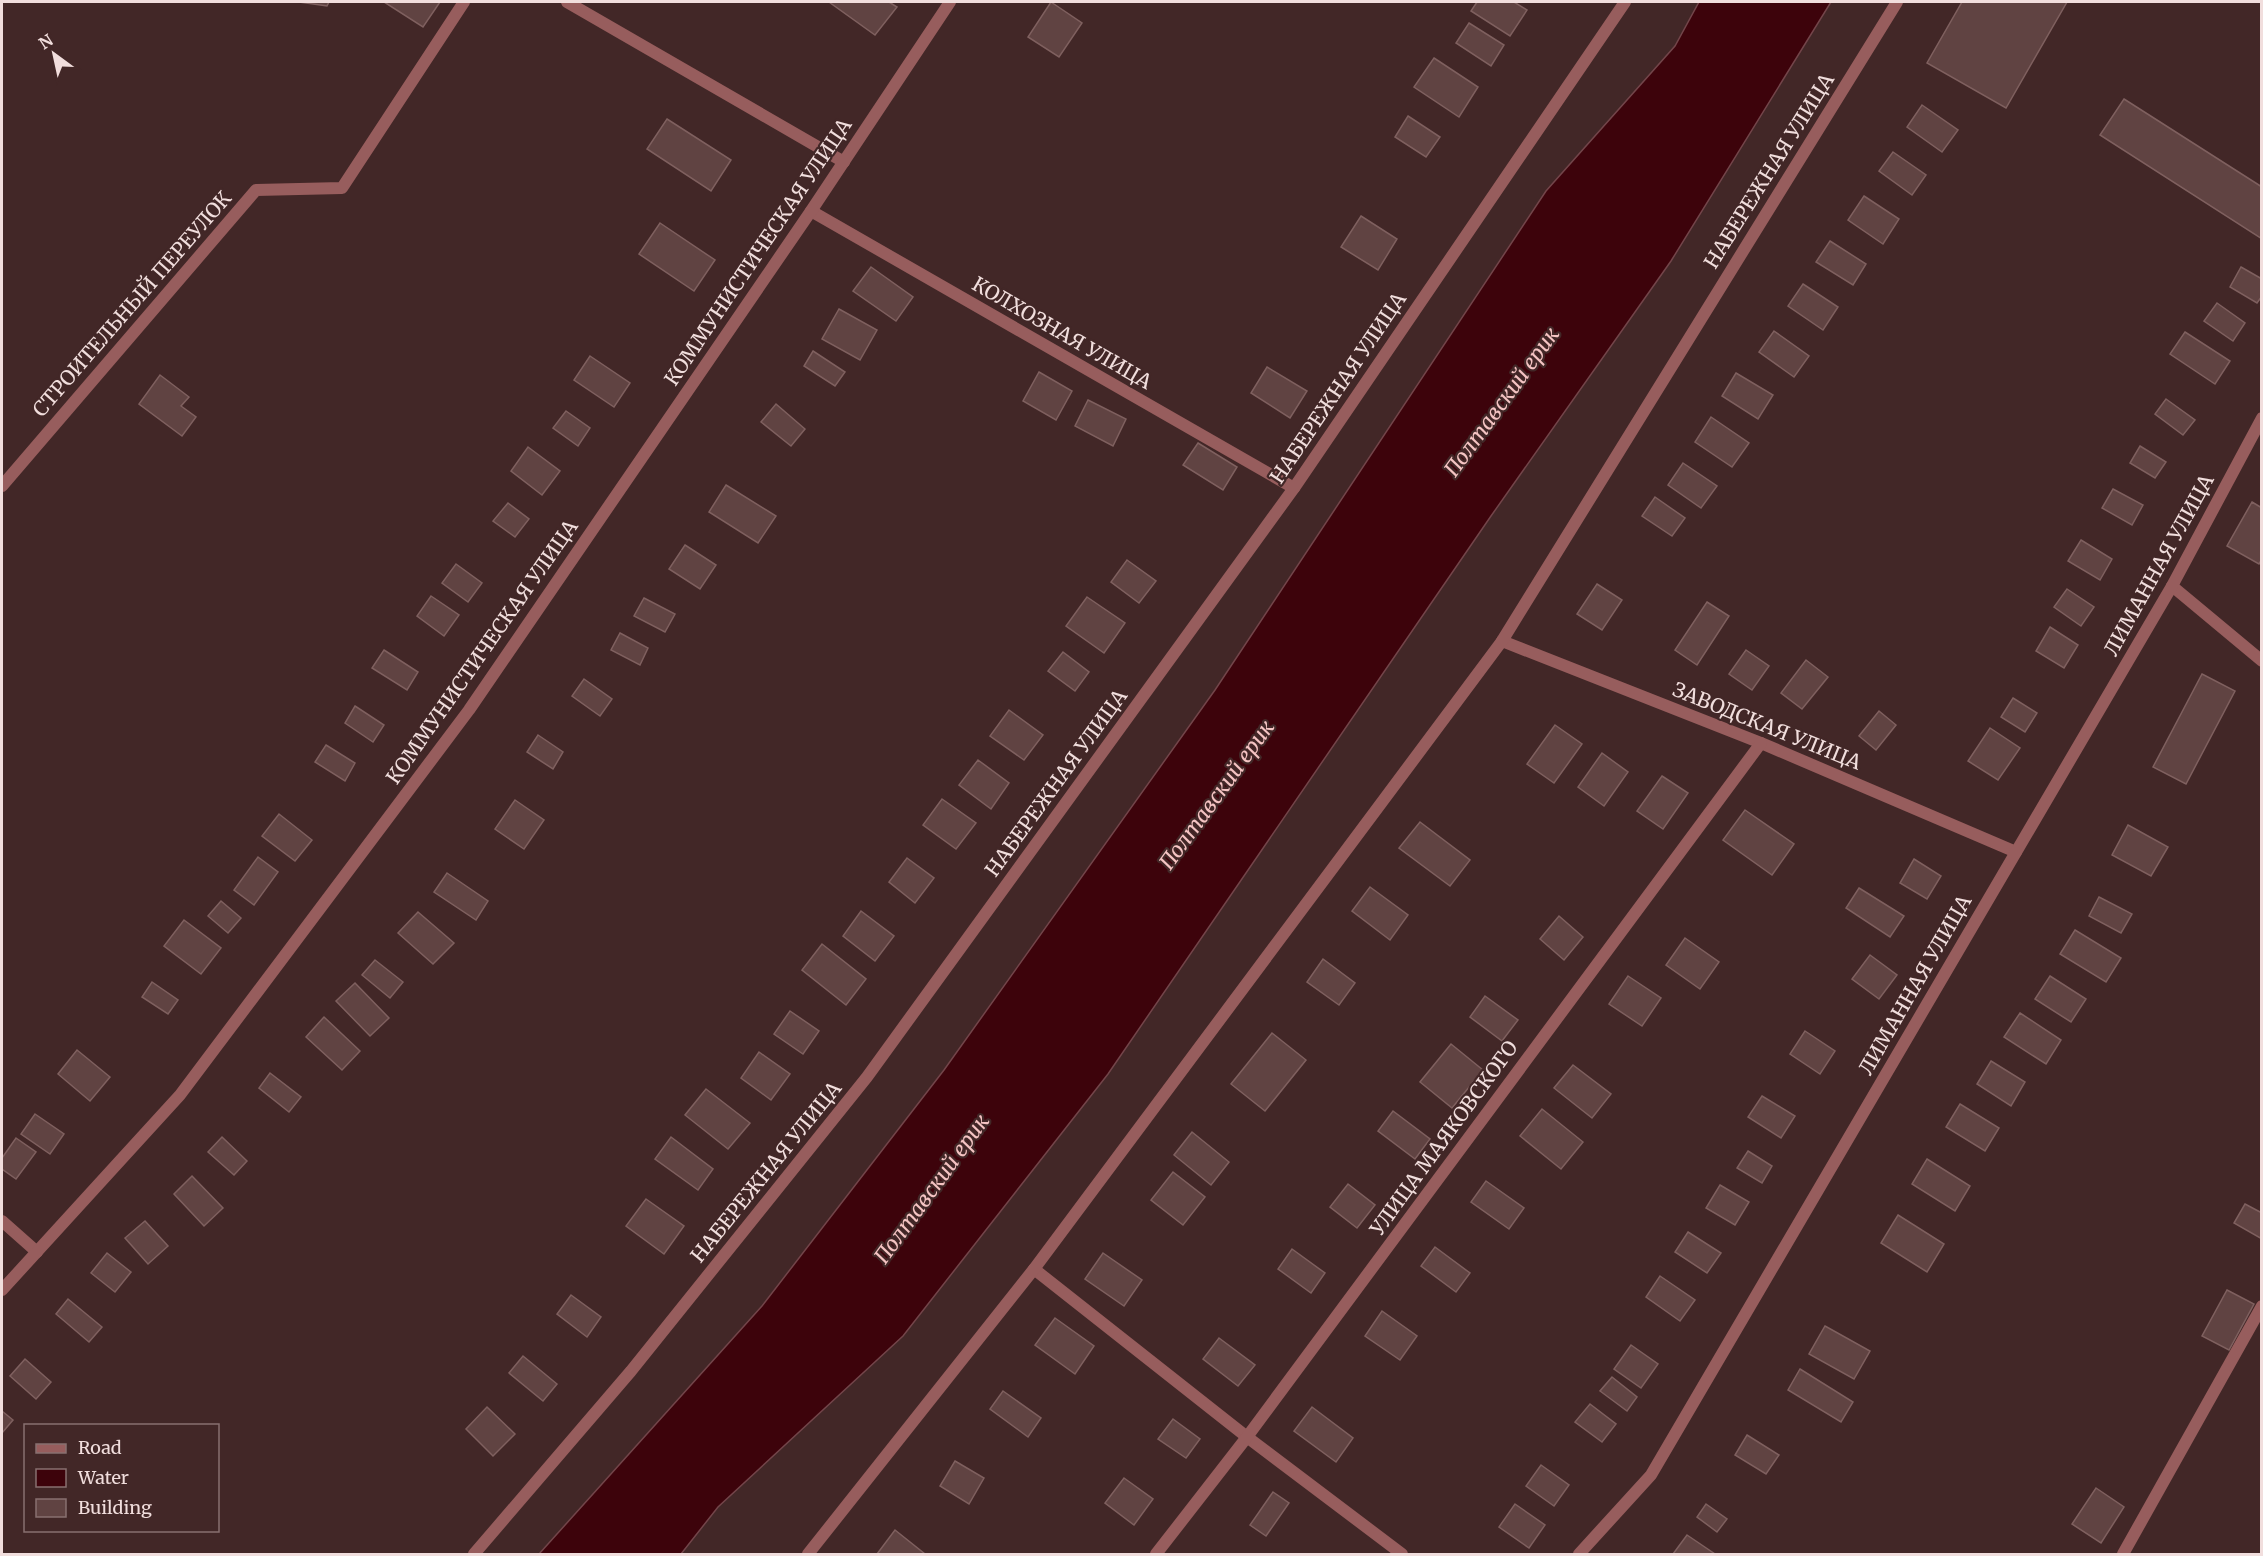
<svg xmlns="http://www.w3.org/2000/svg" width="2263" height="1556" font-family="Merriweather,serif">
	<rect width="100%" height="100%" fill="#422727"/>
	<path fill="#3d030b" stroke="#73454a" stroke-width="1.5" d="M1699,2H1831L1671,261L1491,516L1108,1074L903,1336L718,1507L681,1554H539L762,1306L944,1070L1215,690L1546,191L1675,46Z"/>
	<g fill="#604342" stroke="#7f605f" stroke-width="1.5">
		<path d="M299,2H329L327,6Z"/>
		<path d="M384,2H440L423,27Z"/>
		<path d="M829,2H889L897,7L875,35Z"/>
		<path d="M1051,2L1082,23L1059,57L1028,37Z"/>
		<path d="M1477,2H1514L1527,10L1510,36L1471,11Z"/>
		<path d="M1962,2H2067L2006,108L1927,63Z"/>
		<path d="M1469,23L1504,45L1491,66L1456,43Z"/>
		<path d="M1434,58L1478,87L1459,117L1414,87Z"/>
		<path d="M2124,99L2262,187V239L2100,135Z"/>
		<path d="M1922,105L1958,130L1942,152L1907,127Z"/>
		<path d="M1408,116L1440,137L1426,157L1395,137Z"/>
		<path d="M667,119L731,160L711,191L647,149Z"/>
		<path d="M1893,152L1926,175L1912,195L1879,171Z"/>
		<path d="M1864,196L1899,219L1883,244L1848,220Z"/>
		<path d="M1361,216L1397,239L1378,270L1341,247Z"/>
		<path d="M660,223L715,260L694,291L639,254Z"/>
		<path d="M1830,241L1866,264L1853,285L1816,262Z"/>
		<path d="M871,267L913,297L896,321L853,291Z"/>
		<path d="M2241,267L2262,279V296L2257,303L2230,287Z"/>
		<path d="M1803,284L1838,307L1823,330L1788,306Z"/>
		<path d="M2217,303L2245,323L2233,341L2204,321Z"/>
		<path d="M839,309L877,330L860,360L822,339Z"/>
		<path d="M1774,331L1809,356L1794,377L1759,352Z"/>
		<path d="M2185,332L2230,361L2215,384L2170,354Z"/>
		<path d="M813,351L845,372L835,386L804,366Z"/>
		<path d="M590,356L630,383L614,407L574,380Z"/>
		<path d="M1267,367L1307,391L1290,418L1251,393Z"/>
		<path d="M1039,372L1072,391L1056,420L1023,401Z"/>
		<path d="M1736,373L1773,395L1758,419L1722,396Z"/>
		<path d="M160,375L189,397L181,406L196,417L182,436L139,404Z"/>
		<path d="M2166,399L2195,420L2183,435L2155,414Z"/>
		<path d="M1088,400L1126,419L1113,446L1075,426Z"/>
		<path d="M776,404L805,429L791,446L761,422Z"/>
		<path d="M566,411L590,428L578,446L553,428Z"/>
		<path d="M1711,417L1749,443L1732,467L1695,442Z"/>
		<path d="M1198,443L1237,467L1223,490L1183,465Z"/>
		<path d="M2140,446L2166,462L2155,478L2130,463Z"/>
		<path d="M528,447L560,471L542,495L511,471Z"/>
		<path d="M1683,463L1717,486L1701,508L1668,485Z"/>
		<path d="M726,485L776,516L758,543L709,512Z"/>
		<path d="M2113,489L2143,505L2132,525L2102,508Z"/>
		<path d="M1655,497L1685,518L1672,536L1642,516Z"/>
		<path d="M2252,502L2262,508V559L2259,564L2227,546Z"/>
		<path d="M508,503L529,519L515,537L493,521Z"/>
		<path d="M2081,540L2112,559L2100,580L2068,561Z"/>
		<path d="M685,545L716,565L700,589L669,569Z"/>
		<path d="M1127,560L1156,581L1139,603L1111,582Z"/>
		<path d="M456,564L482,583L468,602L442,583Z"/>
		<path d="M1597,584L1622,600L1602,630L1577,614Z"/>
		<path d="M2067,589L2094,607L2081,626L2054,607Z"/>
		<path d="M431,596L459,615L444,636L417,616Z"/>
		<path d="M1087,597L1125,623L1104,653L1066,626Z"/>
		<path d="M644,598L675,614L665,632L634,616Z"/>
		<path d="M1707,602L1729,616L1697,665L1675,650Z"/>
		<path d="M2050,627L2078,645L2064,668L2036,651Z"/>
		<path d="M620,633L648,648L640,665L611,650Z"/>
		<path d="M384,650L418,672L407,690L372,668Z"/>
		<path d="M1746,650L1769,666L1752,690L1729,674Z"/>
		<path d="M1063,652L1089,672L1075,691L1048,671Z"/>
		<path d="M1806,660L1828,677L1802,709L1781,693Z"/>
		<path d="M2202,674L2235,691L2186,784L2153,767Z"/>
		<path d="M584,679L612,699L600,716L572,696Z"/>
		<path d="M2013,698L2037,713L2025,732L2001,717Z"/>
		<path d="M355,706L384,725L373,742L345,723Z"/>
		<path d="M1009,710L1043,735L1024,760L990,736Z"/>
		<path d="M1879,711L1896,725L1876,750L1859,736Z"/>
		<path d="M1555,725L1582,744L1554,783L1527,764Z"/>
		<path d="M1990,728L2020,748L1998,780L1968,761Z"/>
		<path d="M538,735L563,752L553,769L527,752Z"/>
		<path d="M326,745L355,763L345,781L315,762Z"/>
		<path d="M1602,753L1628,772L1604,806L1578,787Z"/>
		<path d="M978,760L1009,783L991,809L959,785Z"/>
		<path d="M1662,776L1688,793L1663,829L1637,811Z"/>
		<path d="M942,799L976,823L956,849L923,825Z"/>
		<path d="M515,800L544,820L524,849L495,829Z"/>
		<path d="M1745,810L1794,844L1772,875L1723,840Z"/>
		<path d="M279,814L312,840L295,861L262,836Z"/>
		<path d="M1420,822L1470,860L1450,886L1399,848Z"/>
		<path d="M2128,825L2168,847L2151,876L2112,855Z"/>
		<path d="M258,857L278,872L254,905L234,890Z"/>
		<path d="M907,858L934,878L915,903L889,882Z"/>
		<path d="M1914,859L1941,876L1927,899L1900,883Z"/>
		<path d="M447,873L488,901L476,920L434,892Z"/>
		<path d="M1370,887L1408,915L1390,940L1352,911Z"/>
		<path d="M1859,888L1904,916L1890,937L1846,908Z"/>
		<path d="M2099,897L2132,914L2121,933L2089,916Z"/>
		<path d="M221,901L241,918L228,933L208,916Z"/>
		<path d="M861,911L894,936L875,961L843,936Z"/>
		<path d="M418,912L454,943L433,964L398,933Z"/>
		<path d="M1559,916L1583,937L1564,960L1540,939Z"/>
		<path d="M184,920L221,948L201,974L164,946Z"/>
		<path d="M2075,930L2121,958L2106,982L2060,954Z"/>
		<path d="M1685,938L1719,962L1700,989L1666,965Z"/>
		<path d="M822,944L866,979L846,1005L802,970Z"/>
		<path d="M1870,955L1897,975L1879,999L1852,979Z"/>
		<path d="M1323,959L1355,983L1339,1005L1307,982Z"/>
		<path d="M375,960L403,982L390,998L362,975Z"/>
		<path d="M1628,976L1661,998L1642,1026L1609,1004Z"/>
		<path d="M2050,976L2086,999L2071,1022L2035,999Z"/>
		<path d="M152,982L178,1000L168,1014L142,997Z"/>
		<path d="M355,983L389,1018L370,1036L336,1001Z"/>
		<path d="M1485,996L1518,1020L1502,1041L1470,1017Z"/>
		<path d="M790,1011L819,1031L803,1054L774,1034Z"/>
		<path d="M2020,1013L2061,1040L2046,1064L2004,1037Z"/>
		<path d="M324,1017L360,1051L342,1070L306,1037Z"/>
		<path d="M1805,1031L1835,1051L1820,1074L1790,1054Z"/>
		<path d="M1272,1033L1306,1060L1265,1111L1231,1084Z"/>
		<path d="M1451,1044L1483,1070L1452,1108L1420,1082Z"/>
		<path d="M77,1050L110,1077L90,1101L58,1074Z"/>
		<path d="M759,1052L790,1074L771,1100L741,1078Z"/>
		<path d="M1991,1061L2025,1082L2011,1106L1977,1084Z"/>
		<path d="M1573,1065L1611,1094L1592,1118L1554,1088Z"/>
		<path d="M270,1073L301,1097L289,1112L259,1088Z"/>
		<path d="M706,1089L750,1123L728,1149L685,1115Z"/>
		<path d="M1762,1096L1795,1116L1781,1138L1748,1117Z"/>
		<path d="M1960,1104L1999,1128L1985,1151L1946,1127Z"/>
		<path d="M1542,1109L1583,1142L1561,1169L1520,1136Z"/>
		<path d="M1393,1111L1430,1139L1415,1159L1378,1131Z"/>
		<path d="M35,1114L64,1134L50,1154L21,1134Z"/>
		<path d="M1192,1132L1229,1162L1211,1185L1174,1155Z"/>
		<path d="M222,1137L247,1161L234,1175L208,1152Z"/>
		<path d="M671,1137L713,1169L698,1190L655,1159Z"/>
		<path d="M16,1138L36,1152L16,1179L2,1169V1158Z"/>
		<path d="M1748,1151L1772,1166L1762,1183L1737,1168Z"/>
		<path d="M1927,1159L1970,1186L1955,1211L1912,1184Z"/>
		<path d="M1173,1172L1205,1197L1183,1225L1151,1200Z"/>
		<path d="M192,1176L223,1208L204,1226L174,1194Z"/>
		<path d="M1486,1181L1524,1208L1509,1229L1471,1202Z"/>
		<path d="M1348,1184L1375,1205L1357,1228L1330,1207Z"/>
		<path d="M1720,1185L1749,1202L1735,1225L1706,1208Z"/>
		<path d="M646,1199L684,1226L664,1254L626,1226Z"/>
		<path d="M2245,1204L2262,1213V1239L2234,1223Z"/>
		<path d="M1898,1215L1944,1244L1927,1272L1881,1243Z"/>
		<path d="M145,1221L168,1246L148,1264L125,1238Z"/>
		<path d="M1688,1232L1721,1253L1707,1273L1675,1252Z"/>
		<path d="M1435,1247L1470,1273L1456,1292L1421,1266Z"/>
		<path d="M1292,1249L1325,1273L1311,1293L1278,1269Z"/>
		<path d="M107,1253L131,1272L115,1292L91,1273Z"/>
		<path d="M1103,1253L1142,1280L1124,1306L1085,1279Z"/>
		<path d="M1660,1276L1695,1300L1680,1321L1646,1297Z"/>
		<path d="M2227,1290L2254,1304L2229,1350L2202,1336Z"/>
		<path d="M571,1295L601,1317L587,1337L557,1314Z"/>
		<path d="M68,1299L102,1327L89,1342L56,1314Z"/>
		<path d="M1382,1311L1417,1336L1400,1360L1365,1336Z"/>
		<path d="M1055,1318L1094,1346L1075,1374L1035,1345Z"/>
		<path d="M1825,1326L1870,1351L1854,1379L1809,1354Z"/>
		<path d="M1219,1338L1255,1365L1238,1386L1203,1359Z"/>
		<path d="M1631,1345L1658,1364L1641,1388L1614,1369Z"/>
		<path d="M523,1356L557,1384L543,1401L509,1373Z"/>
		<path d="M25,1359L51,1382L36,1399L10,1376Z"/>
		<path d="M1800,1369L1853,1402L1841,1422L1788,1390Z"/>
		<path d="M1612,1377L1637,1397L1627,1411L1600,1391Z"/>
		<path d="M1003,1391L1041,1418L1028,1437L990,1409Z"/>
		<path d="M1590,1404L1616,1424L1602,1442L1575,1422Z"/>
		<path d="M487,1407L515,1434L493,1456L466,1429Z"/>
		<path d="M1312,1407L1353,1438L1336,1462L1294,1431Z"/>
		<path d="M2,1411L13,1420L2,1433Z"/>
		<path d="M1173,1419L1200,1439L1186,1458L1158,1439Z"/>
		<path d="M1747,1435L1779,1455L1766,1474L1735,1455Z"/>
		<path d="M955,1461L984,1478L969,1504L940,1486Z"/>
		<path d="M1541,1465L1569,1485L1554,1506L1526,1486Z"/>
		<path d="M1124,1478L1153,1499L1134,1525L1105,1503Z"/>
		<path d="M2096,1488L2124,1507L2101,1543L2072,1524Z"/>
		<path d="M1273,1492L1289,1503L1266,1536L1250,1525Z"/>
		<path d="M1515,1504L1545,1525L1529,1548L1499,1527Z"/>
		<path d="M1706,1504L1727,1519L1717,1532L1697,1517Z"/>
		<path d="M895,1530L925,1554H877Z"/>
		<path d="M1687,1535L1715,1554H1673Z"/>
	</g>
	<g fill="none" stroke-linecap="round" stroke-linejoin="round">
		<g stroke="#975d5d" stroke-width="12">
			<path d="M567,2L844,162"/>
			<path d="M811,211L1294,488"/>
			<path d="M2,486L256,190L342,188L464,2"/>
			<path d="M2172,586L2262,661"/>
			<path d="M1502,641L1761,743L2016,852"/>
			<path d="M2,1221L37,1252"/>
			<path d="M1034,1269L1247,1437L1402,1554"/>
			<path d="M2,1290L180,1095L469,710L811,211L950,2"/>
			<path d="M474,1554L631,1371L867,1077L1294,488L1625,2"/>
			<path d="M808,1554L1034,1269L1502,641L1897,2"/>
			<path d="M1156,1554L1247,1437L1761,743"/>
			<path d="M1579,1554L1651,1475L2172,586L2262,418"/>
			<path d="M2123,1554L2262,1306"/>
		</g>
	</g>
	<g text-anchor="middle" stroke-width="4.5" stroke-linejoin="round" paint-order="stroke">
		<g font-size="20" fill="#f1dedd" stroke="#422727">
			<text transform="translate(1769 171) rotate(-58)" y="7">НАБЕРЕЖНАЯ УЛИЦА</text>
			<text transform="translate(758 252) rotate(-56)" y="7">КОММУНИСТИЧЕСКАЯ УЛИЦА</text>
			<text transform="translate(132 304) rotate(-49)" y="7">СТРОИТЕЛЬНЫЙ ПЕРЕУЛОК</text>
			<text transform="translate(1062 333) rotate(30)" y="7">КОЛХОЗНАЯ УЛИЦА</text>
			<text transform="translate(1338 388) rotate(-56)" y="7">НАБЕРЕЖНАЯ УЛИЦА</text>
			<text transform="translate(2159 565) rotate(-61)" y="7">ЛИМАННАЯ УЛИЦА</text>
			<text transform="translate(482 652) rotate(-55)" y="7">КОММУНИСТИЧЕСКАЯ УЛИЦА</text>
			<text transform="translate(1767 726) rotate(22)" y="7">ЗАВОДСКАЯ УЛИЦА</text>
			<text transform="translate(1056 783) rotate(-54)" y="7">НАБЕРЕЖНАЯ УЛИЦА</text>
			<text transform="translate(1915 985) rotate(-60)" y="7">ЛИМАННАЯ УЛИЦА</text>
			<text transform="translate(1444 1138) rotate(-54)" y="7">УЛИЦА МАЯКОВСКОГО</text>
			<text transform="translate(766 1172) rotate(-51)" y="7">НАБЕРЕЖНАЯ УЛИЦА</text>
		</g>
		<g font-size="21" font-style="italic" fill="#f5c4c3" stroke="#422727">
			<text transform="translate(1502 402) rotate(-54)" y="7">Полтавский ерик</text>
			<text transform="translate(1217 795) rotate(-54)" y="7">Полтавский ерик</text>
			<text transform="translate(932 1189) rotate(-54)" y="7">Полтавский ерик</text>
		</g>
	</g>
	<rect width="2263" height="1556" fill="none" stroke="#f1dedd" stroke-width="6"/>
	<rect x="24" y="1424" width="195" height="108" fill="#422727" stroke="#887070" stroke-width="1.5"/>
	<rect x="36" y="1444" width="30" height="9" fill="#975d5d" stroke="#887070" stroke-width="1.5"/>
	<text x="78" y="1454" font-size="18" fill="#f1dedd">Road</text>
	<rect x="36" y="1469" width="30" height="18" fill="#3d030b" stroke="#887070" stroke-width="1.5"/>
	<text x="78" y="1484" font-size="18" fill="#f1dedd">Water</text>
	<rect x="36" y="1499" width="30" height="18" fill="#604342" stroke="#887070" stroke-width="1.5"/>
	<text x="78" y="1514" font-size="18" fill="#f1dedd">Building</text>
	<g transform="translate(54 54) rotate(327)" stroke="#422727" stroke-width="4.5" paint-order="stroke">
	<path d="M0-4.5L10 22L0 15L-10 22Z" fill="#f1dedd"/>
	<text y="-9" font-size="16" font-weight="bold" text-anchor="middle" fill="#f1dedd">N</text>
	</g>
</svg>
